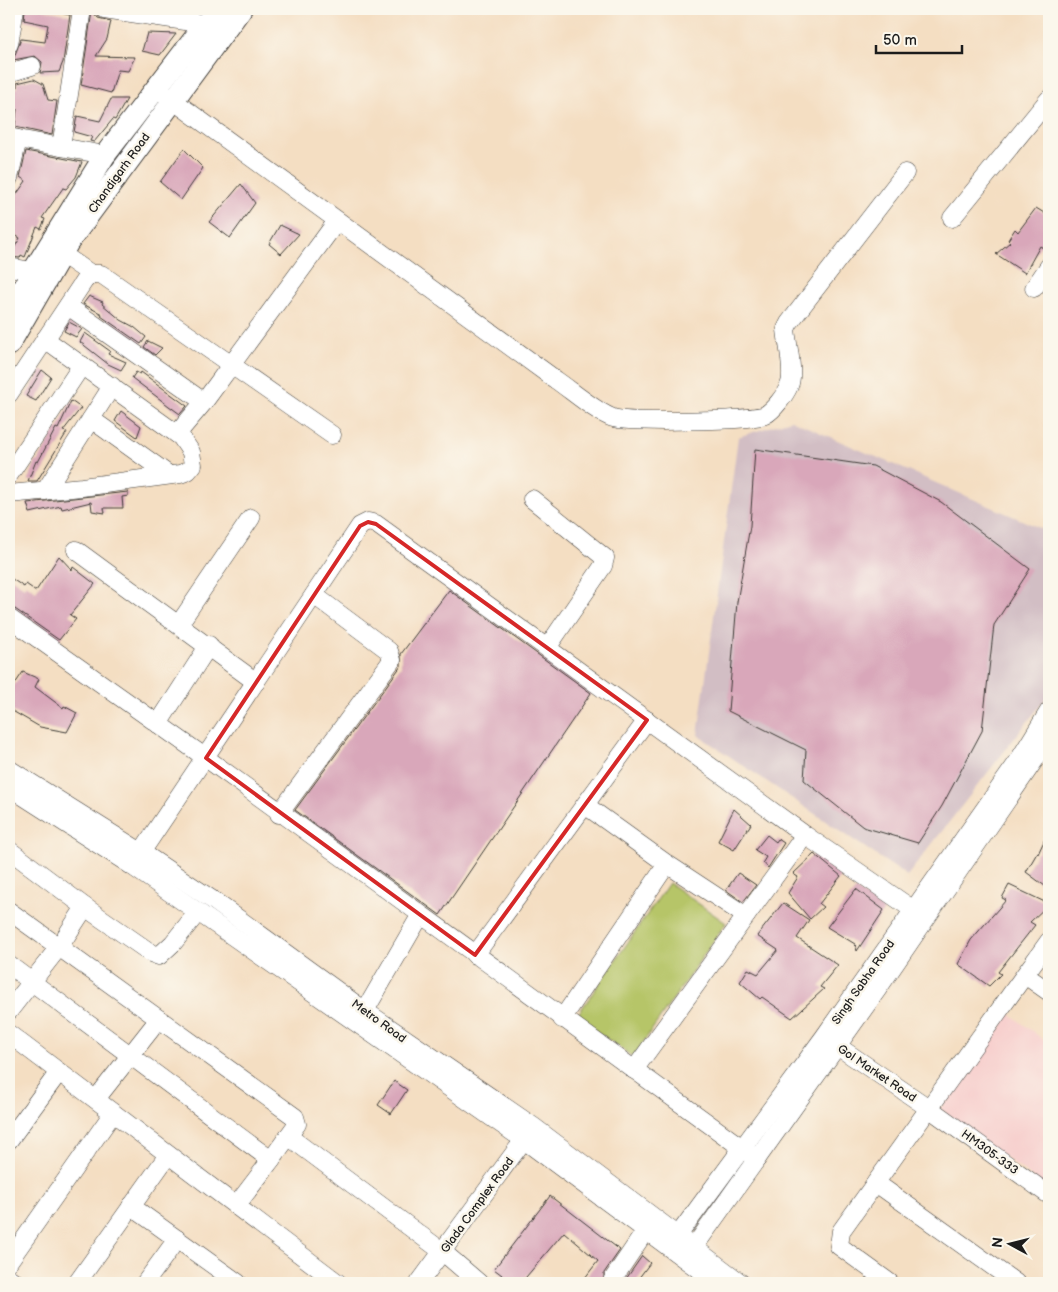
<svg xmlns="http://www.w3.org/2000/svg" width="1058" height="1292" font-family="'Balsamiq Sans',sans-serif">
	<rect width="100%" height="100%" fill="#fbf7ec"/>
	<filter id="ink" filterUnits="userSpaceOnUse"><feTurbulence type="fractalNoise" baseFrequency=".02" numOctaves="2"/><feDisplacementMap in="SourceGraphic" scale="10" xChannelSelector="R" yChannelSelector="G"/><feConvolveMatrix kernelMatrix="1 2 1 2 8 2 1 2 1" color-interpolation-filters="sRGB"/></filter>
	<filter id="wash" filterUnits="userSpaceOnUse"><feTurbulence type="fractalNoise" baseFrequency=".0096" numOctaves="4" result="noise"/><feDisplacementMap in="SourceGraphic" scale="20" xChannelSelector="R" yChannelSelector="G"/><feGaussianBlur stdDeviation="1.12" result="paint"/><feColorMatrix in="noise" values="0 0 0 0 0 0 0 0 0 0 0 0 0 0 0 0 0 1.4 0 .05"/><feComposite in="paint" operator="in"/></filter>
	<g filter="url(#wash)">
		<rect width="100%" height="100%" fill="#f4dec2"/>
		<path fill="#f7d0ce" d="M1010,1014L1049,1044V1190L940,1109Z"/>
		<path fill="#d2bec4" d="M791,420L1049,532V689L1046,698L907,876L698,735L738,437Z"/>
		<path fill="#b6c567" stroke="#697042" d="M669,883L726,923L633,1057L576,1017Z"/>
		<g id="blocks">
			<g fill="#d9a7ba">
				<path d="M25,9H41L70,15L63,62L59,72L40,73L42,62L35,56L13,60L21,39L45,42L48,25L24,20Z"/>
				<path d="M92,11L98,18L111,21L107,39L96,56L135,57L128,71L118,70L111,93L81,85Z"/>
				<path d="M147,33L176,34L160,55L142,51Z"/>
				<path d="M34,79L43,84L48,100L57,101L52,135L15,127L17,109H9V89L17,88V83Z"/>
				<path d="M111,99H127L115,120L113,119L94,142L90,141L92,137L74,132L77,116L100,121Z"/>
				<path d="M184,149L203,168L181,200L160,182Z"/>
				<path d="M26,151L82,162L76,177L66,189L63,188L42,218L45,219L41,229L37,227L25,257L21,255L20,258L9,257L20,238L9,232V205L26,181L20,177Z"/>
				<path d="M241,184L255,203L230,238L209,222Z"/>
				<path d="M1036,208L1049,216V238L1043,248L1040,246L1025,273L996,254L1010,242L1008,240L1015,229L1018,232Z"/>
				<path d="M280,225L299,234L281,254L269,244Z"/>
				<path d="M89,296L103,302L102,304L121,320L134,327L146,337L141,344L101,316L102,314L83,304Z"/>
				<path d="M69,322L82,329L76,337L64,331Z"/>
				<path d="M85,333L110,351L108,354L126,362L121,370L108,364L80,342Z"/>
				<path d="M148,341L162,348L155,355L144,347Z"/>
				<path d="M42,370L51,377L36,401L26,396Z"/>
				<path d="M136,372L140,374L141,372L187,406L180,414L169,406L132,378Z"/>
				<path d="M71,401L81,408L63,431L67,432L37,481H28L36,461L38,462L56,428L58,429Z"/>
				<path d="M121,411L141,426L137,437L115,421Z"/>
				<path d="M755,449L873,466L941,502L1030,569L994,625L982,731L942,806L918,843L863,827L804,780L806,750L728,711L737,602L750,526Z"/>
				<path d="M128,492V496L122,497L123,508H104L105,513L92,511L91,502L62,509L61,506L30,513L27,503Z"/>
				<path d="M59,556L72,570L73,567L95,584L70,615L76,619L59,640L15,609L9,608V577L24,587L26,584L36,591Z"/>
				<path d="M449,590L591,693L440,915L295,810L401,666V654Z"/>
				<path d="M23,672L39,679L35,687L63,708L64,706L77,713L67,732L40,727L9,709V693Z"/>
				<path d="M734,809L751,824L734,850L718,841Z"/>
				<path d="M1049,830V889L1026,872L1037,853L1038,854Z"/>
				<path d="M767,835L776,842L778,839L784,843L768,868L763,862L766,857L755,850Z"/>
				<path d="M814,854L841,876L819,904L823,907L810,919L788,893L798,877L793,874Z"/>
				<path d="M738,873L756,885L743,902L726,890Z"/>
				<path d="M1009,885L1049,904L1030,922L1035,925L998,972L1001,974L989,986L958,964L971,940L1006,900L1002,898Z"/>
				<path d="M856,889L884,910L857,951L855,944L827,927Z"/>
				<path d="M783,903L809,920L797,938L838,965L820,987L824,989L792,1018L762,997L760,999L740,982L748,969L758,974L778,950L757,936Z"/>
				<path d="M394,1081L407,1090L391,1114L378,1105Z"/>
				<path d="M550,1196L620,1250L604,1273V1283H581L598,1261L564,1232L521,1283H496L502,1275L494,1269Z"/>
				<path d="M642,1256L650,1263L635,1283H626V1279Z"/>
			</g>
		</g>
	</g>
	<g filter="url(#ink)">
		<use href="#blocks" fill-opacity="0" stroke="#3c3935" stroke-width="1"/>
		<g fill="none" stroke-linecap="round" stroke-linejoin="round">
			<defs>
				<g id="minor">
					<path d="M104,9L206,24"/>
					<path d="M9,44L15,9"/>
					<path d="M9,73L32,66"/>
					<path d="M163,93L556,380C572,391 596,412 613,418C629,423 751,421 765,415C774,410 785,395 789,386C795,373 787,343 786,329L789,323L905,173"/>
					<path d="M9,137L18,139L9,178"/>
					<path d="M18,139L61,147L82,9"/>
					<path d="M61,147L105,155"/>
					<path d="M952,218L1049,99"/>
					<path d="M62,254L91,274"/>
					<path d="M9,267L32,271"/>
					<path d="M1034,288L1049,266"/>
					<path d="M68,306L204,402"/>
					<path d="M9,394L84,281L91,274H101L332,435"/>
					<path d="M91,419L169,475"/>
					<path d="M177,434L204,402L337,221"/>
					<path d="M9,475L82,365"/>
					<path d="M45,491L112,386"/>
					<path d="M9,494L82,487L180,474L188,471L193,465L191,452L181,437L45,339"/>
					<path d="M532,499L605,558L603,566L547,648"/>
					<path d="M76,550L256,682"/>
					<path d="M9,618L206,758L757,1159"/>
					<path d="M179,624L251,518"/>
					<path d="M158,724L209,645"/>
					<path d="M9,769L141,852L214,901L365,1011L534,1127L741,1283"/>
					<path d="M9,787L132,866L198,912L524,1140L717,1283"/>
					<path d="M585,805L667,864L746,916"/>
					<path d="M279,814L392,660L389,651L314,595"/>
					<path d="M9,850L85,907L59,947L9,1011"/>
					<path d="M132,866L360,526L368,522L376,524L805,835L925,918"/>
					<path d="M85,907L151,953L159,956L173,943L198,912"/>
					<path d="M9,911L295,1117L297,1124L271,1160L9,965"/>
					<path d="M475,955L647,720"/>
					<path d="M1025,975L1049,992"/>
					<path d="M562,1019L667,864"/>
					<path d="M359,1021L420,916"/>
					<path d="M9,1034L338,1283"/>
					<path d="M827,1039L930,1109L1049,1195"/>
					<path d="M634,1070L805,835"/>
					<path d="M96,1099L159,1019"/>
					<path d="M288,1136L443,1252L479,1283"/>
					<path d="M9,1140L59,1072"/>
					<path d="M876,1183L1016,1283"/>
					<path d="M131,1206L238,1283"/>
					<path d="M236,1206L271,1160"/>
					<path d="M671,1245L824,1037L1017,763L1049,711"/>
					<path d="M687,1257L877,990L1049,739"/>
					<path d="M9,1261L113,1113"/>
					<path d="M9,1278L16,1283"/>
					<path d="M77,1283L168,1155"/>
					<path d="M145,1283L177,1239"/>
					<path d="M419,1283L531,1130"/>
					<path d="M616,1283L613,1279L646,1230"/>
					<path d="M890,1283L839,1246L841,1231L1049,941"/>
				</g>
				<g id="major">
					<path d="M9,310L105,155L217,9"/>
					<path d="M9,345L68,243L241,9"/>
				</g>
			</defs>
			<use href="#minor" stroke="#3c3935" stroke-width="19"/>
			<use href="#major" stroke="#3c3935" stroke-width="23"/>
			<use href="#minor" stroke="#fff" stroke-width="18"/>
			<use href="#major" stroke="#fff" stroke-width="21"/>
		</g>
	</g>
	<path fill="none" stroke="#d62828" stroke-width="4" stroke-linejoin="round" d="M368,522L376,524L647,720L475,955L206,758L360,526Z"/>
	<g text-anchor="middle" stroke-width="5" stroke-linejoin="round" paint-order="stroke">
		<g font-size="12" fill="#1c1c1c" stroke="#fbf7ec">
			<text transform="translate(119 173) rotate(-54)" y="4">Chandigarh Road</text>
			<text transform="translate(863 982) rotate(-55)" y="4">Singh Sabha Road</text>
			<text transform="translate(379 1021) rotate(36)" y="4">Metro Road</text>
			<text transform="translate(877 1073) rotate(34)" y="4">Gol Market Road</text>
			<text transform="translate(990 1152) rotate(36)" y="4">HM305-333</text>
			<text transform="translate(477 1205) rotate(-54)" y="4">Glada Complex Road</text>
		</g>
	</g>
	<rect width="1058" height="1292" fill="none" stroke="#fbf7ec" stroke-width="30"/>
	<g transform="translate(1010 1244) rotate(277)" stroke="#fbf7ec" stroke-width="4" paint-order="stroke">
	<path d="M0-4L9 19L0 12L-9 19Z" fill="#1c1c1c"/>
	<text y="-8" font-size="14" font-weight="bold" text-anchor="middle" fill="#1c1c1c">N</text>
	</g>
	<path d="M876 45v8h86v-8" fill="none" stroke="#1c1c1c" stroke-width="2.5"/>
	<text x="883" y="45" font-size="15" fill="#1c1c1c" stroke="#fbf7ec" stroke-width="4" paint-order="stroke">50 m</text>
</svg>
